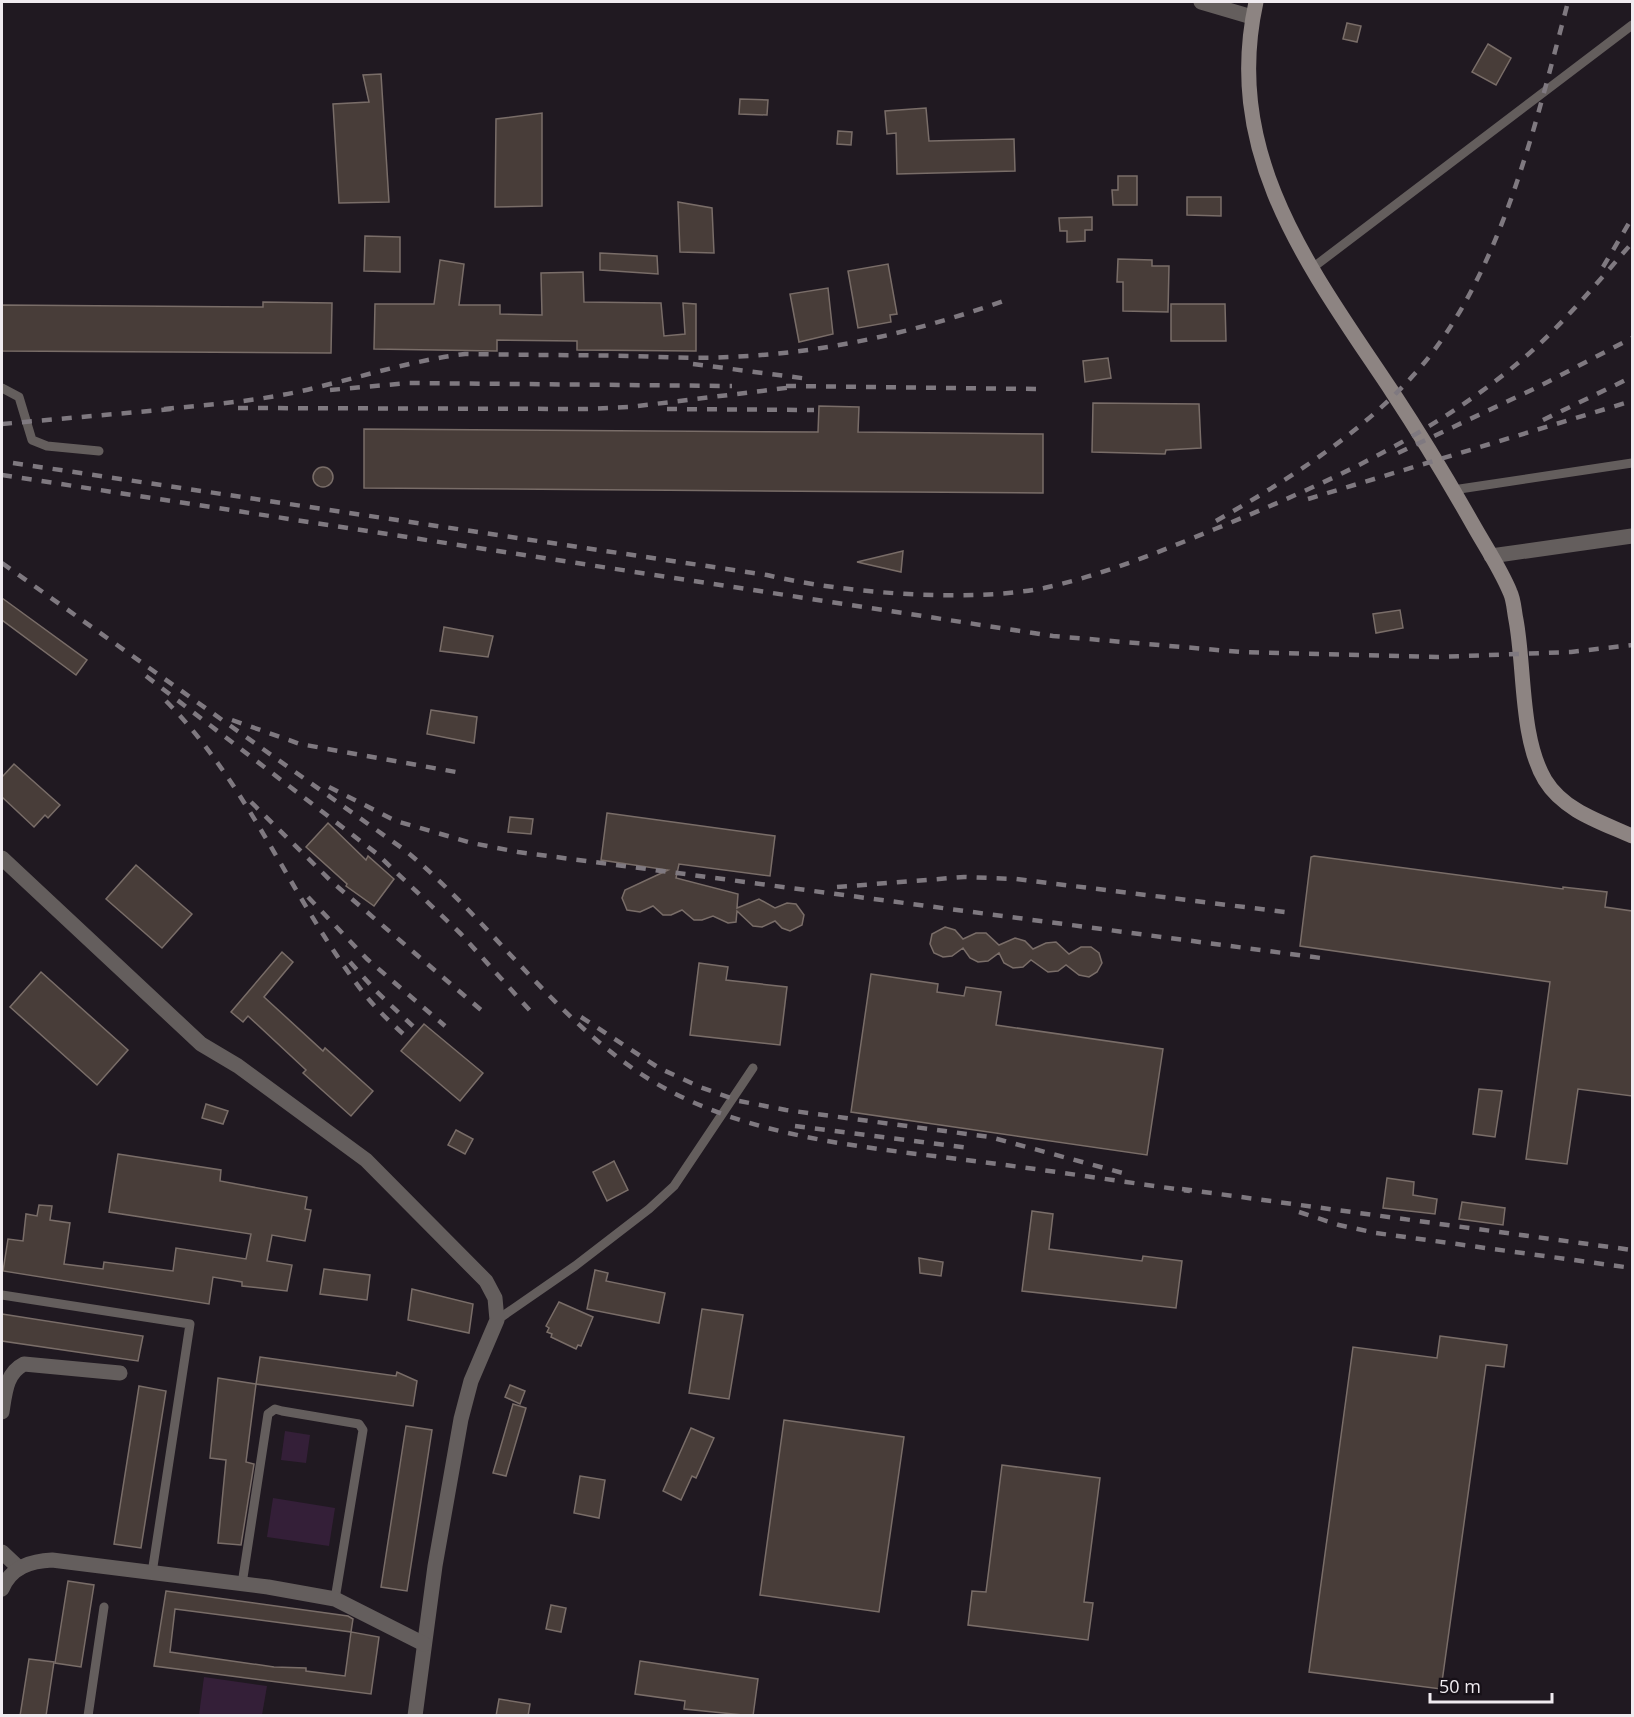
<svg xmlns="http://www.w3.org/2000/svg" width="1634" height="1717" font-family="'Open Sans',sans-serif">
	<rect width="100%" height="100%" fill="#201921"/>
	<g fill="#341f38">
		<path d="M285,1431L310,1435L306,1463L281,1460Z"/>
		<path d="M273,1498L335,1508L329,1546L267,1537Z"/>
		<path d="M204,1677L267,1686L262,1715H199Z"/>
	</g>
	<g fill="#483d39" stroke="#796d68" stroke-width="1.5" fill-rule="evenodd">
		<path d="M1347,23L1361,26L1357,42L1343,39Z"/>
		<path d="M1488,44L1511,58L1496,85L1472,72Z"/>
		<path d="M381,74L389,202L339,203L333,104L369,102L363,75Z"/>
		<path d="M740,99L768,100L767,115L739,114Z"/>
		<path d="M926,108L929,141L1014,139L1015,171L897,174L896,133L887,134L885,111Z"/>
		<path d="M542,113V206L495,207L496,119Z"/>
		<path d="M838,131L852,132L851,145L837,144Z"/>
		<path d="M1118,176H1137V205H1113L1112,190H1118Z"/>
		<path d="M1187,197H1221V216L1187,215Z"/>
		<path d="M678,202L712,208L714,253L680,252Z"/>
		<path d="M1092,217V230H1085V241L1067,242V231H1060L1059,218Z"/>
		<path d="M365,236L400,237V272L364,271Z"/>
		<path d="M600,253L657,256L658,274L600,270Z"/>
		<path d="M1118,259L1152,260V266H1169L1168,312L1123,311V282H1117Z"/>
		<path d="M440,260L464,264L459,305H500V314L542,315L541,273L583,272L584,302L661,303L664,336L685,334L683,303L696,304V351L577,350V341L497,340V351L374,349L375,304H434Z"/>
		<path d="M888,264L897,314L890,315L891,322L858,328L848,271Z"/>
		<path d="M828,288L833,334L799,342L790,294Z"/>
		<path d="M263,302L332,303L331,353L2,351V305L263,307Z"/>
		<path d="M1171,304H1225L1226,341H1171Z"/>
		<path d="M1108,358L1111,378L1085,382L1083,361Z"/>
		<path d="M1093,403L1199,404L1201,448L1166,450L1165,454L1092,452Z"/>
		<path d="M819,406L859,407L858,432L1043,434V493L364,488V429L818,432Z"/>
		<circle cx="323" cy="477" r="10"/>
		<path d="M903,551L901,572L857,562Z"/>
		<path d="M2,598L87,660L76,675L2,620Z"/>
		<path d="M1400,610L1403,628L1376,633L1373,614Z"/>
		<path d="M444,627L493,636L488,657L440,651Z"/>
		<path d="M431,710L477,717L474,743L427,734Z"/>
		<path d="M14,764L60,805L48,818L45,815L34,827L2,797V777Z"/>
		<path d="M607,813L775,836L770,876L679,864L676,878L738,894L737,908L759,899L775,908L787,903L796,904L804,915L802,925L790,931L782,928L775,921L762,927L753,926L737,911L736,922L728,923L713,916L702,920H694L682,910L671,915H663L653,906L640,912L627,910L622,898L625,890L668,870L601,860Z"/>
		<path d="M510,817L533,819L531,834L508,832Z"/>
		<path d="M328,823L366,860L368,856L394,879L374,906L346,886L347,884L306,847Z"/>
		<path d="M1314,856L1563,889V887L1607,892L1605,907L1632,911V1096L1578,1089L1567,1164L1526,1159L1550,982L1300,946L1311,857Z"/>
		<path d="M136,865L192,914L162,948L106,899Z"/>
		<path d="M945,927L955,930L963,939L976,933H986L999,945L1015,938L1025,941L1033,949L1046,943L1056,942L1069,954L1081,947H1091L1099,953L1102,963L1097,972L1089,977L1079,975L1066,965L1058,971L1048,972L1031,960L1023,967L1013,968L1004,963L999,953L988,961L978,962L970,958L963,948L952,956L943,957L934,953L930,944L932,934Z"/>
		<path d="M282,952L293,962L264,997L323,1051L325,1048L373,1091L351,1116L303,1073L306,1070L248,1016L243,1022L231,1012Z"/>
		<path d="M699,963L728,967L726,980L787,987L780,1045L690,1035Z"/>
		<path d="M41,972L128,1050L97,1085L10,1007Z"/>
		<path d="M871,974L938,984L937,992L964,996L966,987L1001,992L996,1025L1163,1049L1147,1155L851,1112Z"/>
		<path d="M424,1024L483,1073L460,1101L401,1051Z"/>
		<path d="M1479,1089L1502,1091L1495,1137L1473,1134Z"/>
		<path d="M206,1104L228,1111L223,1124L202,1118Z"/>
		<path d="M456,1130L473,1139L465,1154L448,1145Z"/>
		<path d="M118,1154L221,1170L220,1181L307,1197L305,1209L311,1210L305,1241L272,1235L267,1261L292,1265L287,1291L242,1286V1282L213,1277L209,1304L3,1271L8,1239L23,1241L26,1214L37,1216L39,1205L52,1206L50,1220L70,1223L64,1264L103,1269L104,1262L173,1271L176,1248L246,1259L251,1234L109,1212Z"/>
		<path d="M614,1161L628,1190L607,1201L593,1172Z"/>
		<path d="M1387,1178L1414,1182L1413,1195L1437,1199L1435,1214L1383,1208Z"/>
		<path d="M1462,1202L1505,1208L1503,1225L1459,1219Z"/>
		<path d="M1032,1211L1053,1214L1049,1249L1142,1261L1143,1256L1182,1261L1176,1308L1022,1291Z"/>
		<path d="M919,1258L943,1262L941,1276L920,1273Z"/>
		<path d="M324,1269L370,1275L367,1300L320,1294Z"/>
		<path d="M595,1270L608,1273L606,1281L665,1293L659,1323L587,1309Z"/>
		<path d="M412,1289L473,1304L469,1333L408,1320Z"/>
		<path d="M559,1302L593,1317L581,1346L578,1345L576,1349L551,1337L552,1334L547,1332L549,1328L546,1326Z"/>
		<path d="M702,1309L743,1315L729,1399L689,1393Z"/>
		<path d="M2,1314L143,1336L138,1361L2,1341Z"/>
		<path d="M1440,1336L1507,1345L1504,1367L1486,1365L1441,1689L1309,1672L1353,1347L1437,1358Z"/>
		<path d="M260,1357L396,1376L397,1372L417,1381L413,1406L256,1384Z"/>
		<path d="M218,1378L256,1384L246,1462L254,1464L241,1545L218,1543L226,1460L210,1458Z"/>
		<path d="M510,1385L525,1391L520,1404L505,1397Z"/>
		<path d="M139,1386L166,1391L141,1548L114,1544Z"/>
		<path d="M513,1404L526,1408L506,1476L493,1473Z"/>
		<path d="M784,1420L904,1437L879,1612L760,1595Z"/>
		<path d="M406,1426L432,1430L407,1591L381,1587Z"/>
		<path d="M691,1428L714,1438L696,1478L692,1476L681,1500L663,1491Z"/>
		<path d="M1002,1465L1100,1478L1084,1602L1093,1603L1088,1640L968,1625L972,1591L986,1592Z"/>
		<path d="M580,1476L605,1480L599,1518L574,1513Z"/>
		<path d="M68,1581L94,1585L81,1667L55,1663Z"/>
		<path d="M166,1591L348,1616L353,1619L351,1632L379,1637L371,1694L154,1666ZM175,1609L351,1632L345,1676L306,1671V1668L274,1667L170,1652Z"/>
		<path d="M551,1605L566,1608L561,1632L546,1629Z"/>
		<path d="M29,1659L54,1662L46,1716H20Z"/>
		<path d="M640,1661L758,1679L753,1716L684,1709L685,1701L635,1694Z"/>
		<path d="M499,1699L530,1704L528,1716H496Z"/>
	</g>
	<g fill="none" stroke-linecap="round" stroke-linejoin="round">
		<g stroke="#645e5d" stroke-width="9">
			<path d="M1311,269L1632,25"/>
			<path d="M2,388L19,397L32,440L47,446L99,451"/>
			<path d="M1453,490L1632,463"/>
			<path d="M2,1295L190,1324L152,1573"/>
			<path d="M497,1320L575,1266L649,1209L674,1186L753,1068"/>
			<path d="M242,1584L268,1414L275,1409L282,1411L359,1424L363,1430L335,1599"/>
			<path d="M88,1716L104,1607"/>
		</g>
		<g stroke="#645e5d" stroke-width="15">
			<path d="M1201,2L1252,17"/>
			<path d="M1491,556L1632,536"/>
			<path d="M2,858L201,1044L238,1066L366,1160L486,1281L495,1298L497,1320L471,1381L461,1419L435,1566L415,1716"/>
			<path d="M2,1412C5,1393 6,1373 24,1364L120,1373"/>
			<path d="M2,1552L19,1568"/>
			<path d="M2,1589C11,1567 31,1561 52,1560L268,1587L335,1599L424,1644"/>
		</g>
		<path stroke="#8d8482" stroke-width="15" d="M1256,2C1222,157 1312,271 1393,393C1422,437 1449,482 1475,528C1487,549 1501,570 1510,592C1514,600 1514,611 1516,620C1525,668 1520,738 1545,780C1564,811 1601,822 1632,836"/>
		<g stroke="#7f7980" stroke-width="4.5" stroke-dasharray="10 10" stroke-linecap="butt">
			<path d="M1603,267L1632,218"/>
			<path d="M693,364L809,379"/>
			<path d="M786,386L1037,389"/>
			<path d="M330,390L409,383L732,386"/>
			<path d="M238,408L586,409L630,407L794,387"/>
			<path d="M164,409C217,404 271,400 322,386C371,374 416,360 465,354C522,355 578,355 634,356C666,357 698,359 730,357C825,353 917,332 1006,300"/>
			<path d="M667,409L814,410"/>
			<path d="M1543,420L1632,377"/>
			<path d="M2,424L172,409"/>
			<path d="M1398,453L1538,387L1632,338"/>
			<path d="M13,463L767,575C842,593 968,603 1044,588C1103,575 1159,552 1215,529C1323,485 1428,438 1518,363C1560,328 1596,284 1632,243"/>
			<path d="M2,475L1053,636L1241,652L1437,657L1571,652L1632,645"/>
			<path d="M1308,499L1632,401"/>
			<path d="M1216,521C1288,480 1364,432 1419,369C1502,273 1536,122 1568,2"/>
			<path d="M2,563L406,851C485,917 544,1004 628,1065C727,1137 857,1146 974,1161C1046,1170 1118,1181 1190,1191"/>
			<path d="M146,676L376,853L461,934L533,1014"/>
			<path d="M166,701C249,785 291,898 362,991C376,1009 393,1025 410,1040"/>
			<path d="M232,720L300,744L456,772"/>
			<path d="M329,787L396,821L472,843L518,852L1321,958"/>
			<path d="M251,802L332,882L488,1016"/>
			<path d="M837,887L964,877L1016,879L1293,913"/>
			<path d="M308,897L367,959L445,1026"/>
			<path d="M350,962L376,991L418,1031"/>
			<path d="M581,1017L659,1068L700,1087L739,1101L786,1110L990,1137L1130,1175"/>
			<path d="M795,1126L969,1148"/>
			<path d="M1182,1189L1632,1250"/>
			<path d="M1299,1212L1339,1225L1376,1233L1632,1268"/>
		</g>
	</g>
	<rect width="1634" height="1717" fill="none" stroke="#f0ebf0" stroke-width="6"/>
	<path d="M1430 1693v9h122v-9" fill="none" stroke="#f0ebf0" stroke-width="3"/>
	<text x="1439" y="1693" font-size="18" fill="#f0ebf0" stroke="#161017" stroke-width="4.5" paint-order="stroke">50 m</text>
</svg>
